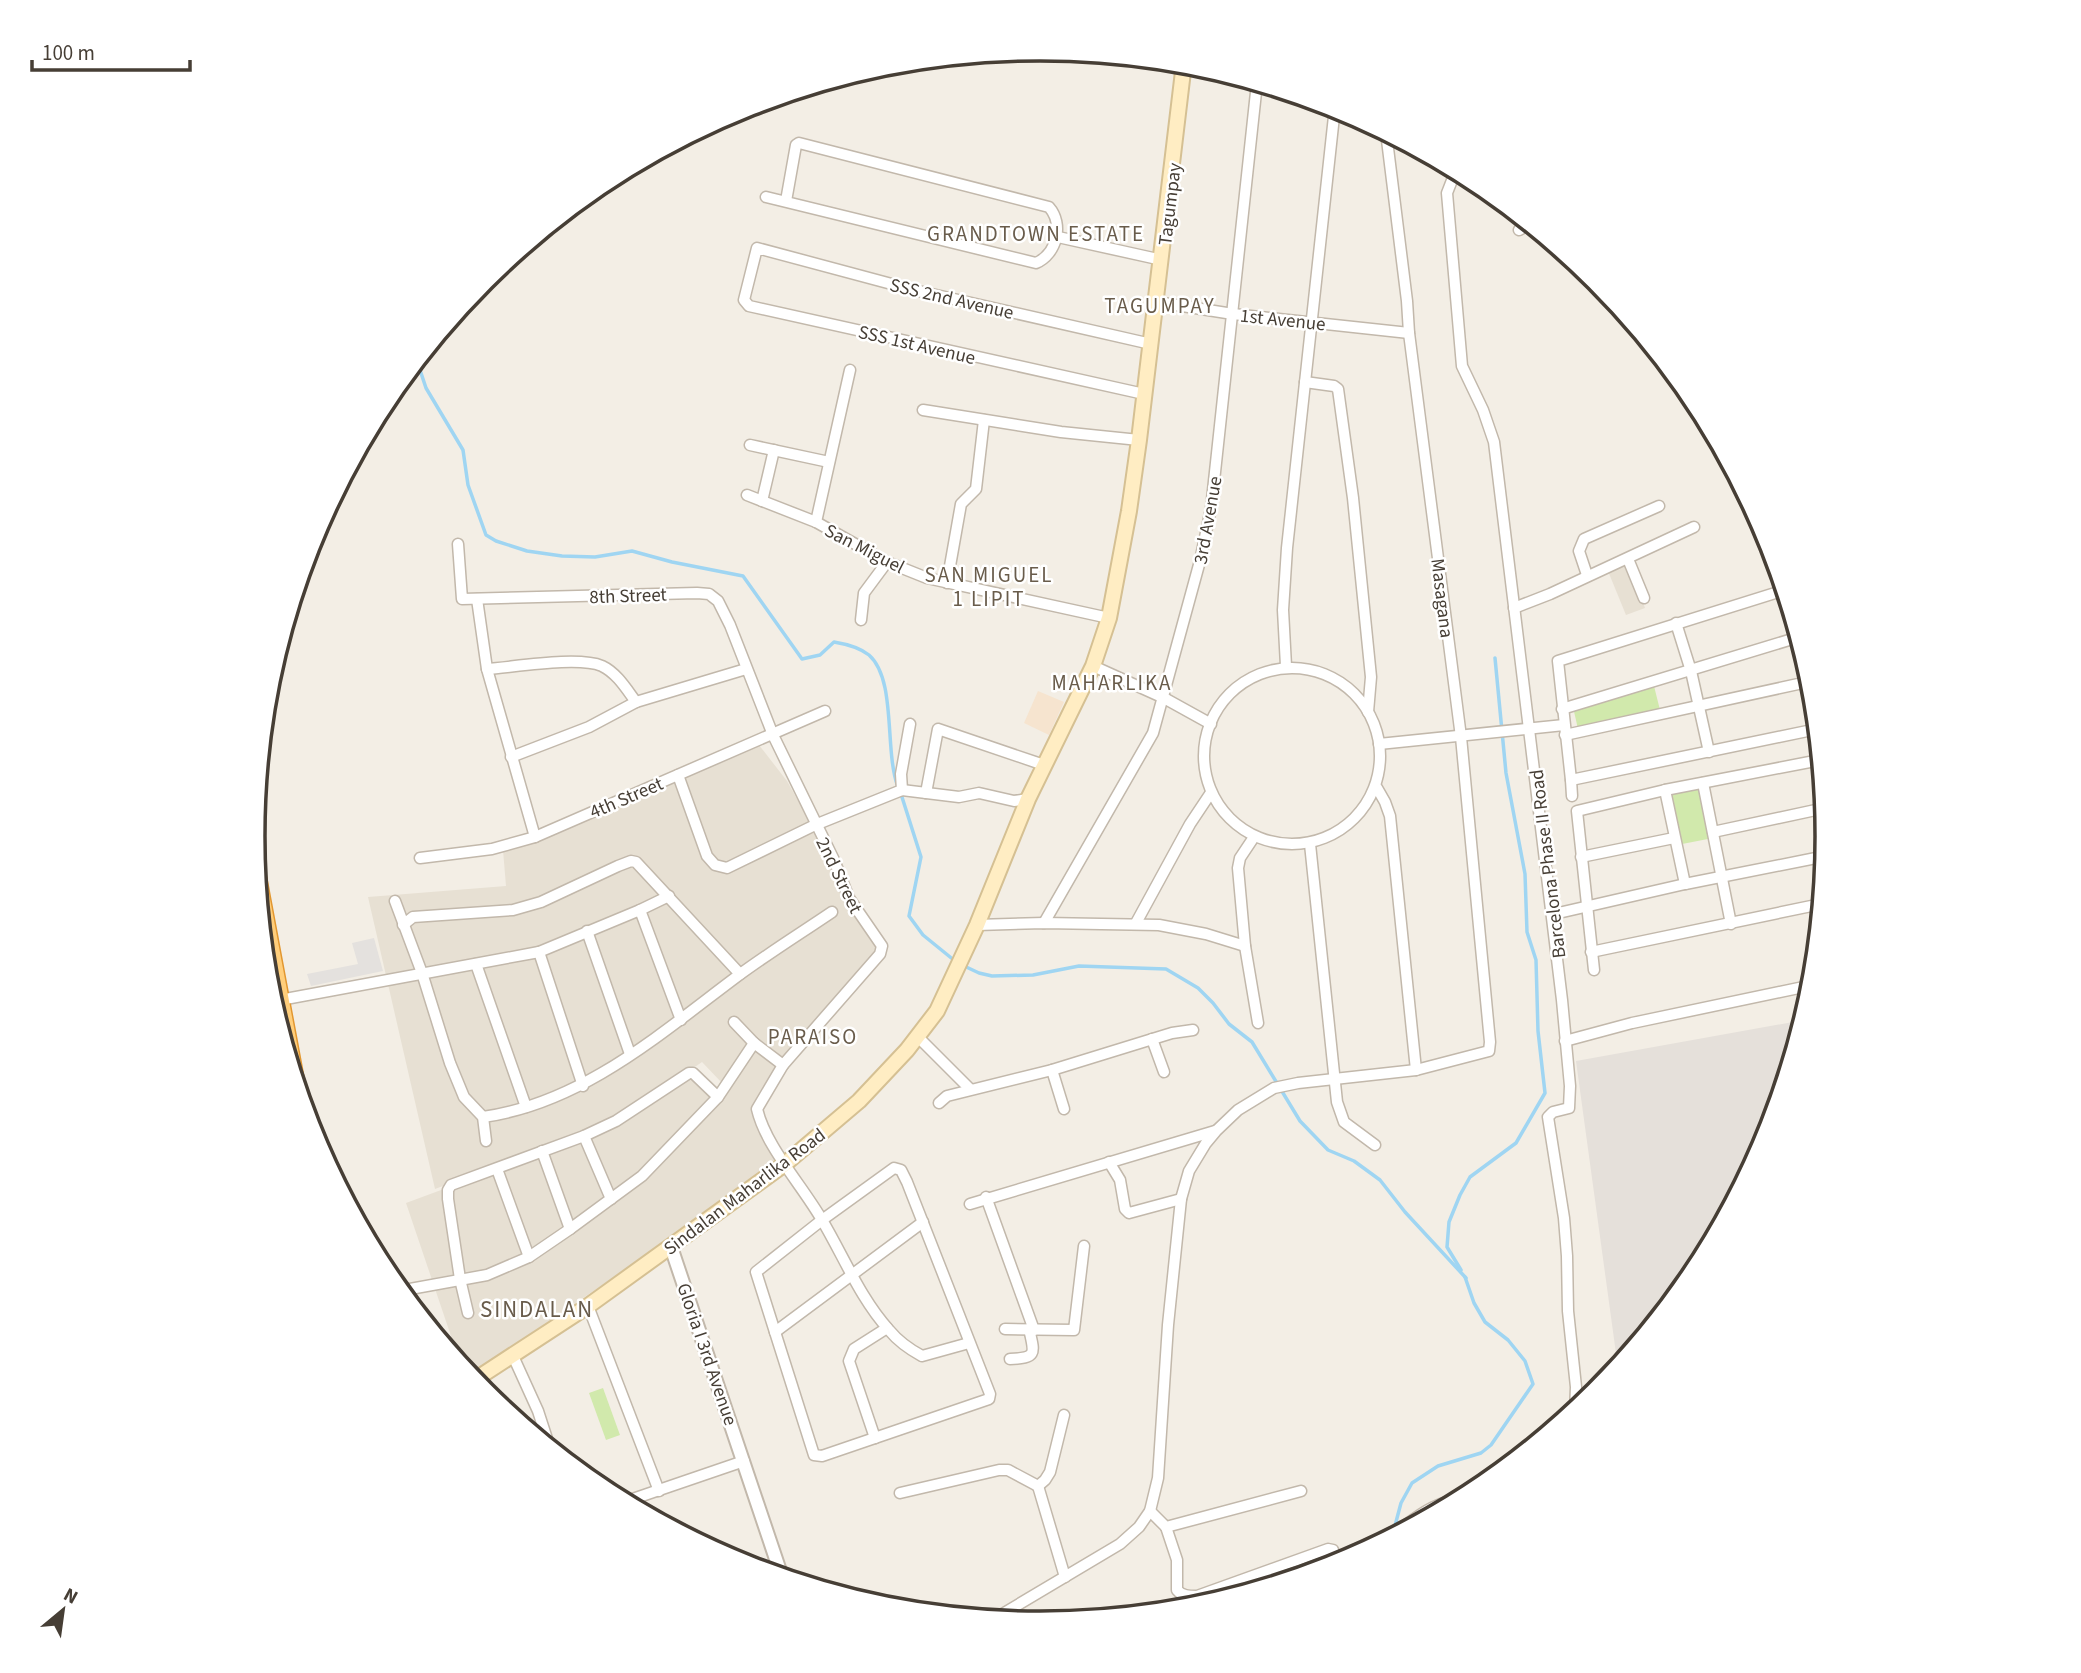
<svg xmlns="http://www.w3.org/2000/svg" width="2081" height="1673" font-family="'Source Sans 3',sans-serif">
	<rect width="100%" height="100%" fill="#f3eee5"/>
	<g fill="#e7e0d3">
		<path d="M1628,562L1645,608L1626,615L1608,571Z"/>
		<path d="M759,745L787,781L821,842L847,903L880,947L783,1061L754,1041L723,1084L702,1062L623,1117L435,1189L368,897L506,886L503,850L583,814Z"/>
		<path d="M755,1047L780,1065L753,1114L784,1162L472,1373L453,1342L406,1203L574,1141L695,1071L721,1093Z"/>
	</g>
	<path fill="#f6e4cf" d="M1038,691L1064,702L1049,735L1024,723Z"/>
	<path fill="#e5e0da" d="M1804,1020L1768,1138L1695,1274L1618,1368L1576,1061Z"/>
	<g fill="#d1e9ac">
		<path d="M1654,686L1660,710L1578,729L1573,707Z"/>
		<path d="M1703,785L1713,838L1677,845L1667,792Z"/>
		<path d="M603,1388L620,1435L606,1440L589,1393Z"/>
	</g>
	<path fill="#e4e1de" d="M374,938L383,971L311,986L307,974L358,964L352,943Z"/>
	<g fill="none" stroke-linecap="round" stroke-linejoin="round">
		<g stroke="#9fd5f2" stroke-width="3.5">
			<path d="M417,361L426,388L463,450L468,485L486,535L496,541L527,551L562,556L595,557L632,551L672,562L743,576L802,659L820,655L834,642C846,644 859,647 869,655C897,680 884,751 898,787"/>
			<path d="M901,794L921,857L909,916L923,935L955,961"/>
			<path d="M962,965L979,973L992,976L1033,975L1079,966L1166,969L1198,988L1213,1003L1229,1024L1252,1042L1300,1121L1328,1150L1354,1161L1380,1180L1405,1212L1466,1278"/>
			<path d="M1461,1270L1447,1247L1449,1222L1460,1195L1470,1177L1516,1143L1545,1093L1538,1031L1536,960L1527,932L1525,874L1506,773L1495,658"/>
			<path d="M1392,1537L1401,1503L1412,1483L1438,1466L1481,1453L1491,1445L1533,1384L1525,1361L1508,1340L1485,1322L1474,1303L1465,1277"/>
		</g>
		<defs>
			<g id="minor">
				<path d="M1456,170L1447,193L1462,366L1483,410L1494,442L1562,1000L1570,1086L1569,1108L1553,1112L1548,1117L1564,1218L1567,1256L1568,1311L1576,1387L1575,1412"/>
				<path d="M766,197L1036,263C1057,254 1064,224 1049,207L799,143L796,145L786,201"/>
				<path d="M1519,230L1530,224"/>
				<path d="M1058,237L1162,260"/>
				<path d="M1157,302L1233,314L1409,333"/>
				<path d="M1305,382L1334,386L1338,389L1353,498L1371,677L1368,712"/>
				<path d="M1144,394L749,306L744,300L757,248L914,290L1151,344"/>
				<path d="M923,410L1061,432L1139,440"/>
				<path d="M750,445L829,462"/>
				<path d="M747,495L816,522L887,562L927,578L1109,618"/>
				<path d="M762,501L774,450"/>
				<path d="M816,522L850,370"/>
				<path d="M458,544L462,599L697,593L709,594L718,601L730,625L773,735L834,860L849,898L882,946L880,954L783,1065L757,1109C766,1147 802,1185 822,1220C844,1257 860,1298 889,1330C898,1341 909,1349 922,1356L969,1343"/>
				<path d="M1628,559L1644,598"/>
				<path d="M1587,575L1579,551L1584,539L1659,506"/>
				<path d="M947,583L961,504L976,489L984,420"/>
				<path d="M1785,590L1558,661L1571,780L1817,729"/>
				<path d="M477,599L487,669L535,837"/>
				<path d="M1514,608L1550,594L1694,527"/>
				<path d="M861,620L864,593L887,562"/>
				<path d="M1676,623L1691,671L1709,752"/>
				<path d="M1093,666L1164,698L1211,724"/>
				<path d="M1286,666L1283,610L1287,548L1335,107"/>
				<circle cx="1292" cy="756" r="88"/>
				<path d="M487,669C515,667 578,656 602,666C617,673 627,690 636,702L746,669"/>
				<path d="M1562,709L1799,637"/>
				<path d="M1565,735L1812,681"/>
				<path d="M1379,744L1564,725"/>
				<path d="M511,757L589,727L636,702"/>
				<path d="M678,775L707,856L715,865L727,868L815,825L902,790L901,774L910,724"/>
				<path d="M1571,780L1572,796"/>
				<path d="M1703,783L1731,924"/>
				<path d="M1377,788L1385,802L1390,816L1416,1070"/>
				<path d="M902,790L959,797L979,793L1014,801L1028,799"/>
				<path d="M1665,790L1685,884"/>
				<path d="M926,793L938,729L1044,765"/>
				<path d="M1713,832L1825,808"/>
				<path d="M1254,837L1240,858L1238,868L1245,946L1258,1023"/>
				<path d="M1310,844L1337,1102L1344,1122L1375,1145"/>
				<path d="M1581,857L1674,838"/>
				<path d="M420,858L492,849L535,837L825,711"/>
				<path d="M395,901L422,973L450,1063L464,1097L483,1117L486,1141"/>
				<path d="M640,910L681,1020"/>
				<path d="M1554,914L1685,884L1826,856"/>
				<path d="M1044,923L1153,733L1200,561L1211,509L1257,83"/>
				<path d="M1136,923L1190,824L1210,794"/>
				<path d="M403,925L413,917L513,910L541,902L618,866L631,861L636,862L740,974"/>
				<path d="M977,925L1044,923L1159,925L1206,934L1245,946"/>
				<path d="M587,931L630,1054"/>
				<path d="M539,952L583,1086"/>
				<path d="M1591,952L1821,904"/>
				<path d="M476,964L526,1107"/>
				<path d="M1594,970L1577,811L1665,790L1820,760"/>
				<path d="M280,1000L539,952L640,910L669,896"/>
				<path d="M734,1022L754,1043L783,1065"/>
				<path d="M918,1037L970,1089"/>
				<path d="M1152,1039L1164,1072"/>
				<path d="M1565,1041L1632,1023L1813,985"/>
				<path d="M1052,1070L1064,1109"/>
				<path d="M939,1103L947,1096L1052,1070L1172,1033L1193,1030"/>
				<path d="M483,1117C583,1103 661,1033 739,975C769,953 801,933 832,912"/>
				<path d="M584,1136L611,1199"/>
				<path d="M542,1151L570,1229"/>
				<path d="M1109,1162L1120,1180L1125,1209L1129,1213L1181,1199"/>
				<path d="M894,1168L901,1170L907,1182L990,1394L989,1399L822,1456L814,1455L756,1272L822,1220Z"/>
				<path d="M497,1169L529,1257"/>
				<path d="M986,1197L1034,1330"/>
				<path d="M970,1204L1215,1131"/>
				<path d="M399,1291L487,1275L529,1257L570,1229L642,1176L718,1097L754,1043"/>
				<path d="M588,1306L659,1491"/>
				<path d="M468,1313L460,1279L448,1199V1190L451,1185L584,1136L616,1121L689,1073H693L718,1097"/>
				<path d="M1005,1329L1074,1330L1084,1246"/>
				<path d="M775,1332L923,1222"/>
				<path d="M513,1356L538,1411L550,1448"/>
				<path d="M1010,1359C1037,1358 1035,1354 1029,1329"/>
				<path d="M875,1438L849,1361L854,1349L887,1328"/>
				<path d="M1038,1486L1065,1577"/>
				<path d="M900,1493L999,1470H1008L1038,1486L1045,1480L1050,1472L1064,1415"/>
				<path d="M624,1502L744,1461"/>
				<path d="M1150,1511L1166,1527L1301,1491"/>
				<path d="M1406,1525C1424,1511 1440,1501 1463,1499"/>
				<path d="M1166,1527L1177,1560V1590C1182,1596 1189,1596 1197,1596L1328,1549L1333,1550L1338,1565"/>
				<path d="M994,1619L1120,1544L1139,1527L1150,1511L1158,1478L1168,1325L1181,1199L1189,1171L1206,1143L1216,1131L1238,1110L1274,1088L1298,1083L1416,1070L1489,1051L1490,1042L1461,737L1409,333L1407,301L1386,132"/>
			</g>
			<path id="tertiary" d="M671,1247L782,1577"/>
			<path id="secondary" d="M473,1381L588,1306L786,1163L859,1101L907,1050L937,1011L977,925L1028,799L1093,666L1109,618L1129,511L1139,440L1184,63"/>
			<path id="trunk" d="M257,873L296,1082"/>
		</defs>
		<use href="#minor" stroke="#c2b8ab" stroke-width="13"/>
		<use href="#tertiary" stroke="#c2b8ab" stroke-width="16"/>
		<use href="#secondary" stroke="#d5c093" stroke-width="18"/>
		<use href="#trunk" stroke="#e29730" stroke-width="19"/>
		<use href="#minor" stroke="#fff" stroke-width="10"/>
		<use href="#tertiary" stroke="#fff" stroke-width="12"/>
		<use href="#secondary" stroke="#ffedc3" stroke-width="14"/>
		<use href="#trunk" stroke="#ffce7b" stroke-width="16"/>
	</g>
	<g text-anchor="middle" stroke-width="5" stroke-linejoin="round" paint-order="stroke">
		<g font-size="19" fill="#463e35" stroke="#fff">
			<text transform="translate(1169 204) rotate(-83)" y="7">Tagumpay</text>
			<text transform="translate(952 298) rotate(13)" y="7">SSS 2nd Avenue</text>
			<text transform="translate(1283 319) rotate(6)" y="7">1st Avenue</text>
			<text transform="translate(917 344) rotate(13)" y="7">SSS 1st Avenue</text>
			<text transform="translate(1207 520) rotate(-80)" y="7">3rd Avenue</text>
			<text transform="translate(865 548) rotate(27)" y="7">San Miguel</text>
			<text transform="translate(628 595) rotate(-2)" y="7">8th Street</text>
			<text transform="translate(1443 598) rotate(83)" y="7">Masagana</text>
			<text transform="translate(626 797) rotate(-23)" y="7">4th Street</text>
			<text transform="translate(1547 864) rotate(-97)" y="7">Barcelona Phase II Road</text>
			<text transform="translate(840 875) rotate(64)" y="7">2nd Street</text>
			<text transform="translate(744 1191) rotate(-37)" y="7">Sindalan Maharlika Road</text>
			<text transform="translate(708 1354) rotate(71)" y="7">Gloria I 3rd Avenue</text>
		</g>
		<g font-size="21" letter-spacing="2" fill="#695c4b" stroke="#fff">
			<text x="1036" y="241">GRANDTOWN ESTATE</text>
			<text x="1160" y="313">TAGUMPAY</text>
			<text x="989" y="582">SAN MIGUEL<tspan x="989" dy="24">1 LIPIT</tspan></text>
			<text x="1112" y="690">MAHARLIKA</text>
			<text x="813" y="1044">PARAISO</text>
		</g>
		<g font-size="23" letter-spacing="2" fill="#695c4b" stroke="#fff">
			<text x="537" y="1317">SINDALAN</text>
		</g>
	</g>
	<path d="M0 0H2081V1673H0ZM265 836a775 775 0 1 1 1550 0a775 775 0 1 1-1550 0Z" fill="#fff" fill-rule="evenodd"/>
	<path fill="none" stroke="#463e35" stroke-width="3.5" d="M265 836a775 775 0 1 1 1550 0a775 775 0 1 1-1550 0Z"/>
	<g transform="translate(63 1610) rotate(29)" stroke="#ffffff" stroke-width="5" paint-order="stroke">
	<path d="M0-5L12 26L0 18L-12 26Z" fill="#463e35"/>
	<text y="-10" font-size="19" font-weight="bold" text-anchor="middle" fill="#463e35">N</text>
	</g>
	<path d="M32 60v10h158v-10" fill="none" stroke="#463e35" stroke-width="3.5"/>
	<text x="42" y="60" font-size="21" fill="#463e35" stroke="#ffffff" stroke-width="5" paint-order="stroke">100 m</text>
</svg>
